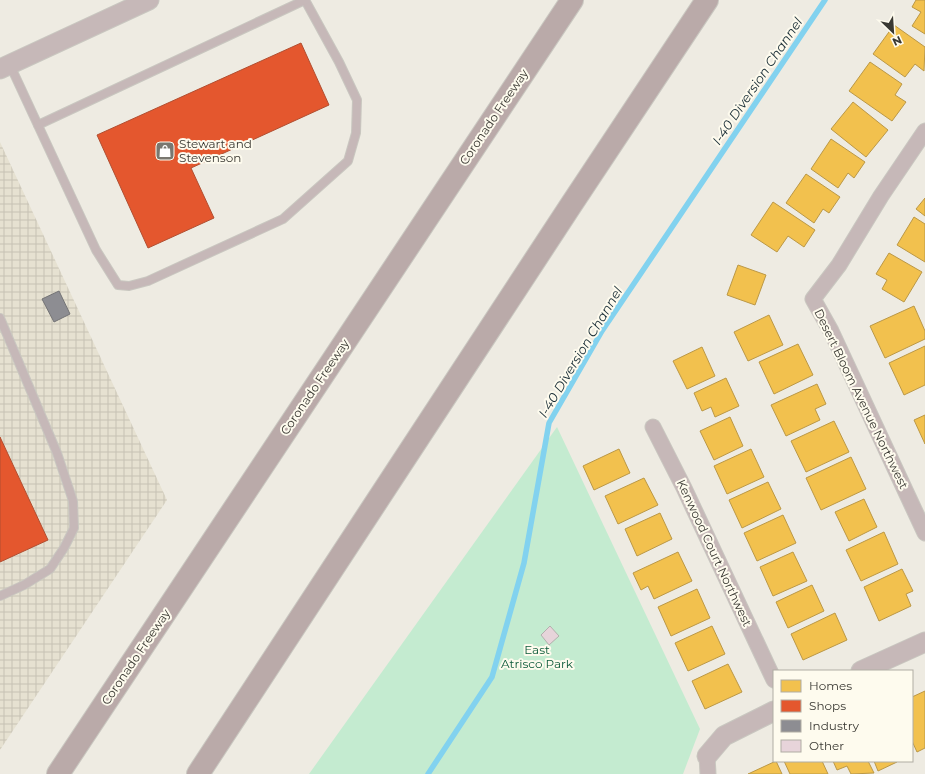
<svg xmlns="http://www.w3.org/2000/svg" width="925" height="774" font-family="Montserrat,sans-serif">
	<defs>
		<pattern id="industrial-grid" width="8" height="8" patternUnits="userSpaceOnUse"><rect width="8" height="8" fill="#e6e1d1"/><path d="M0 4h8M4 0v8" fill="none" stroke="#c6c2b4"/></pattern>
	</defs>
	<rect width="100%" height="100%" fill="#eeebe2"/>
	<path fill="url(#industrial-grid)" d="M0,142L167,500L0,750Z"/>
	<path fill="#c4ebd0" d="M557,427L700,729L683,774H309Z"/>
	<g fill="#f2c14e" stroke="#bb9846">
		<path d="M916,0H925V34L912,26L921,12L912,7Z"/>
		<path d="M894,25L925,47L924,71L915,64L905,77L873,54Z"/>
		<path d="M870,62L902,84L895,95L906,102L892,121L849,91Z"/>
		<path d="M853,102L888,130L866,157L831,129Z"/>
		<path d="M831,139L865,162L854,178L848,173L838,188L811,169Z"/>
		<path d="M806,174L840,197L829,213L823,209L814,223L786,203Z"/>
		<path d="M925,198V216L916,209Z"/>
		<path d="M773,202L815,230L804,247L788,236L777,252L751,235Z"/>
		<path d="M914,217L925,224V262L897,245Z"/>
		<path d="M889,253L922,272L904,302L882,289L887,280L876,274Z"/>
		<path d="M738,265L766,275L755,305L727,295Z"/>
		<path d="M914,306L925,331V339L885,358L870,326Z"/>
		<path d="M769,315L783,345L748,361L734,332Z"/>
		<path d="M798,344L813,375L774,394L759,362Z"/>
		<path d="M925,346V385L904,395L889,363Z"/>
		<path d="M702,347L715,376L687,389L673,361Z"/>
		<path d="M726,378L739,406L715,417L711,407L702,411L694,393Z"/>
		<path d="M817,384L826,404L815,409L820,420L786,436L771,405Z"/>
		<path d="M925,415V444L914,420Z"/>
		<path d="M730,417L743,446L714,460L700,431Z"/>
		<path d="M834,421L849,452L806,472L791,441Z"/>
		<path d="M619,449L630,473L594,490L583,466Z"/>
		<path d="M751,449L764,477L727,494L714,466Z"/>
		<path d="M851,457L866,489L821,510L806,478Z"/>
		<path d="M644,478L658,505L618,524L605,496Z"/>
		<path d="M768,482L781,509L742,528L729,500Z"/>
		<path d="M864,499L877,527L849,541L835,512Z"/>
		<path d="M660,513L672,539L637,556L625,529Z"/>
		<path d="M783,515L796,543L757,561L744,533Z"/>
		<path d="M884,532L898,564L861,581L846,550Z"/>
		<path d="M678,552L692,581L654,599L648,586L641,590L633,573Z"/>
		<path d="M793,552L807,581L773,596L760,567Z"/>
		<path d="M902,569L913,591L906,594L911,606L879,621L864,587Z"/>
		<path d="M812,585L824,611L788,628L776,602Z"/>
		<path d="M697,589L710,618L671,636L658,607Z"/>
		<path d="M835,613L847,640L803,660L791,634Z"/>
		<path d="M712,626L725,654L688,671L675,643Z"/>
		<path d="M728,664L742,692L705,709L692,681Z"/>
		<path d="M925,691V748L917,752L912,741V697Z"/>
		<path d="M776,761L782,774H748Z"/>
		<path d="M784,761H822L828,774H790Z"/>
		<path d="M833,761H868L874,773L851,774L847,766L837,770Z"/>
		<path d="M874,761H896L897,762L878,771Z"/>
	</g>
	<g fill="#e4572e" stroke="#b14e30">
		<path d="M301,43L329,105L191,168L214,218L148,248L97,135Z"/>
		<path d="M0,437L48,540L0,562Z"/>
	</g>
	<path fill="#8d8d92" stroke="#747476" d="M59,291L70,314L54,322L42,299Z"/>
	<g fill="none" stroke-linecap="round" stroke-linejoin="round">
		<path stroke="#82d2ef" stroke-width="5.5" d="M428,774L492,677L524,563L549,423L602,331L825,0"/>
	</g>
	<path fill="#e7d4da" stroke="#b3b0ad" d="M550,626L559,636L549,645L541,635Z"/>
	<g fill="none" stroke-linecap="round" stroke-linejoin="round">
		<defs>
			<g id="service">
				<path d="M10,65L96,250L118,285L129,286L148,281L283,219L348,161L356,133L357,100L339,62L305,0"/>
				<path d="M38,125L305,0"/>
				<path d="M0,318L57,453L73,501L74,528L64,548L50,569L24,585L0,596"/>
			</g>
			<g id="minor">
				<path d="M925,131L881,196L839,265L813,299L831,331L925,533"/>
				<path d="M653,427L684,488L774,680"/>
				<path d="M707,756L708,774"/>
			</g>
			<g id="tertiary">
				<path d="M0,69L149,0"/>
				<path d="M861,671L925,642"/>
				<path d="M707,756L724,736L774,711"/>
			</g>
			<g id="motorway">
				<path d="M58,774L572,0"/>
				<path d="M198,774L571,205L707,0"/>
			</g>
		</defs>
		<use href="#service" stroke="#c9c7c0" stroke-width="10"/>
		<use href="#minor" stroke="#c9c7c0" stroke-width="17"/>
		<use href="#tertiary" stroke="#c9c7c0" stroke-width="21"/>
		<use href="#motorway" stroke="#c9c7c0" stroke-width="24"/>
		<use href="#service" stroke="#c6b8b8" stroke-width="8"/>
		<use href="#minor" stroke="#c6b8b8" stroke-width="15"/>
		<use href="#tertiary" stroke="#c6b8b8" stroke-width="19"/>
		<use href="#motorway" stroke="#baaaa9" stroke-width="22"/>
	</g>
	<defs>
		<symbol id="shop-square" viewBox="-11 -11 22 22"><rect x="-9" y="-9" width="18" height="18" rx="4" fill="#797770" stroke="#fefbee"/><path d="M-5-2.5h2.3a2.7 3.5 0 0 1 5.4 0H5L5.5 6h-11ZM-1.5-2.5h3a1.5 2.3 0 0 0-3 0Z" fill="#fff"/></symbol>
	</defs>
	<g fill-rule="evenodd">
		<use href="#shop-square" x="154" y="140" width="22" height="22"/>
	</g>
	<g text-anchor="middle" stroke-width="4" stroke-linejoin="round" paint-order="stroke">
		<g font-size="12" fill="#3a3933" stroke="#fefbee">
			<text transform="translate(494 117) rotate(-56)" y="4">Coronado Freeway</text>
			<text transform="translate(315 387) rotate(-56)" y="4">Coronado Freeway</text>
			<text transform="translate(861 399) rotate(64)" y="4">Desert Bloom Avenue Northwest</text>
			<text transform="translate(714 553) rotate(65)" y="4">Kenwood Court Northwest</text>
			<text transform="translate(136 657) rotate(-56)" y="4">Coronado Freeway</text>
		</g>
		<g font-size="12" fill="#3a3933" stroke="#fefbee" text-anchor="start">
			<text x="179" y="148">Stewart and<tspan x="179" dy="14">Stevenson</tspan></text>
		</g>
		<g font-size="12" fill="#0a5938" stroke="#fefbee">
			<text x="537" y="654">East<tspan x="537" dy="14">Atrisco Park</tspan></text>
		</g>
		<g font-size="13" font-style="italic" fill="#182c35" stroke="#fefbee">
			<text transform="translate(757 81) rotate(-56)" y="5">I-40 Diversion Channel</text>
			<text transform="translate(580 352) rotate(-59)" y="5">I-40 Diversion Channel</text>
		</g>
	</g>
	<rect x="773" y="670" width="140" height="92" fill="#fefbee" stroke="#b0ada3"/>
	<rect x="781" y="680" width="20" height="12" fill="#f2c14e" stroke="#b0ada3"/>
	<text x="809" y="690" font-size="12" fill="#3a3933">Homes</text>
	<rect x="781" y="700" width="20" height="12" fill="#e4572e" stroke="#b0ada3"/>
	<text x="809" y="710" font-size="12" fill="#3a3933">Shops</text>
	<rect x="781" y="720" width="20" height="12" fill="#8d8d92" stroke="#b0ada3"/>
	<text x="809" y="730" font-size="12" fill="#3a3933">Industry</text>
	<rect x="781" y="740" width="20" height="12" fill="#e7d4da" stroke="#b0ada3"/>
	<text x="809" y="750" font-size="12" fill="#3a3933">Other</text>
	<g transform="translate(893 32) rotate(155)" stroke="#fefbee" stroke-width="3" paint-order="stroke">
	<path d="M0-3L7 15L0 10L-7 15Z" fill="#3a3933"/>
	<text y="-6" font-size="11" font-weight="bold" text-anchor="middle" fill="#3a3933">N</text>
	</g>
</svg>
